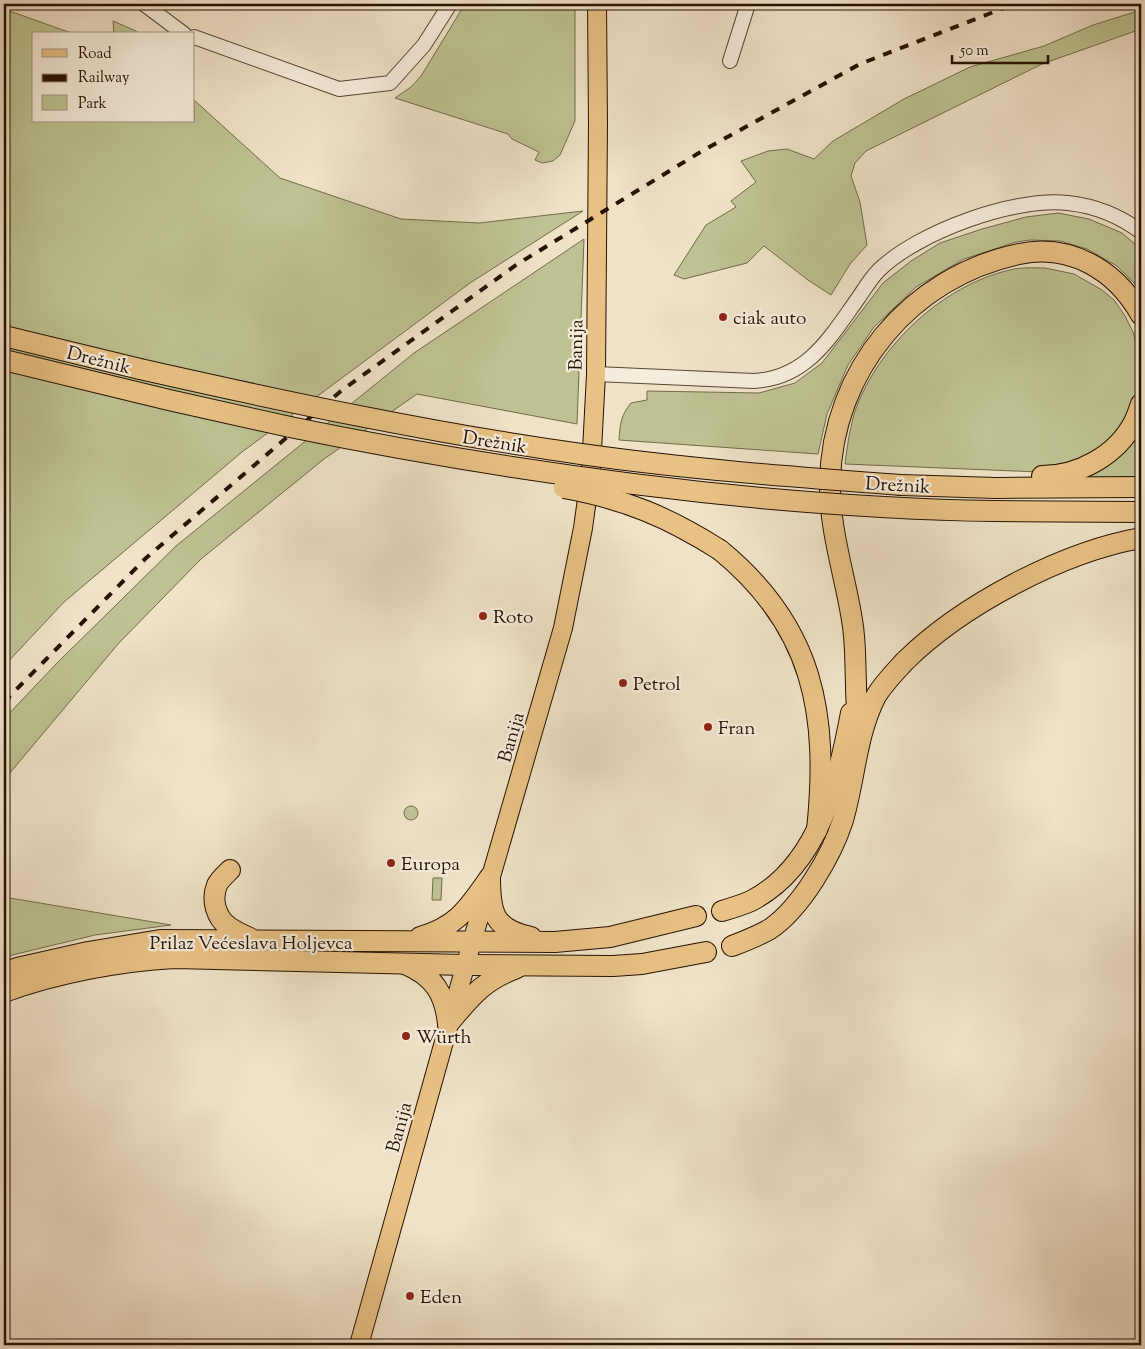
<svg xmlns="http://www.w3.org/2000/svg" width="1145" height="1349" font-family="'Sorts Mill Goudy',serif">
	<rect width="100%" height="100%" fill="#efe2c7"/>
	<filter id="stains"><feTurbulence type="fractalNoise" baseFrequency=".004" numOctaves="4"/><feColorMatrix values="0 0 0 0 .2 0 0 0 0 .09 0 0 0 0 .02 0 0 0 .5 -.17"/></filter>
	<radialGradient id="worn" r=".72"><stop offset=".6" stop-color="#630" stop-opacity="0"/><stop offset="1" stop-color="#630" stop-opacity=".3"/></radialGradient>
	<g fill="#bec292" stroke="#726a4a">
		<path d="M465,4H575V121L560,155L553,161L542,163L535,160L539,152L512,139L508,134L395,98L411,87L421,76Z"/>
		<path d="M4,9L74,34H34V121H194V100L280,178L401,219L479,223L583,211L470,283L242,452L64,602L4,666Z"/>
		<path d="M1141,10V29L1042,64L866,151L855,163L851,176L860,202L867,245L850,264L831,295L808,280L764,246L747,263L684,279L674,275L706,225L736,207L731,201L756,182L741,161L768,151L787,149L814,159L833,141L904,99L970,67L1044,46L1093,25Z"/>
		<path d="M113,21L136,31L139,34H114Z"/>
		<path d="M1058,213L1089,219L1122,233L1141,249V293L1137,286L1117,266L1087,249L1060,241L1030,240L1016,242L964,259L916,287L874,327L848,365L827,414L818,454L619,440C620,424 621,415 631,403L647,400V391L759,393L795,383L822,363L883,283L911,261L940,243L982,229L1026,217Z"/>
		<path d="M584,239L577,424L417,394L324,459L201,559L118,644L4,780V719L57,663L176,546L414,353Z"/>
		<path d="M1045,268L1074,274L1102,290L1114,300L1125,316L1133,332L1139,352L1141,371L1139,388L1134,405L1116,436L1087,460L1039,472L845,464C847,446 850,428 855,411C878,346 943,285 1010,270C1021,267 1033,268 1045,268Z"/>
		<path d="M1141,421V478L1078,479Z"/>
		<circle cx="411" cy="813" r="7"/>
		<path d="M433,878H442L441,900H432Z"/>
		<path d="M4,897L171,925L95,935L4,957Z"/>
	</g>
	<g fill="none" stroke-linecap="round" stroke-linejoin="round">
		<defs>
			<g id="minor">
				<path d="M144,4L184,34"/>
				<path d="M194,37L339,89L390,83L424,45L450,4"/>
				<path d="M730,61L748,4"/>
				<path d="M596,374L754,381C808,378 831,336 859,297C865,288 871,278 879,270C918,232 1014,197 1068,203C1095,206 1120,216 1141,232"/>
			</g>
			<path id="major" d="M359,1345L472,942L563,628L583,528L591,470L596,374L598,124L597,4"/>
			<g id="highway">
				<path d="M4,336L140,369"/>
				<path d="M4,360L169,400L290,427"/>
				<path d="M1042,476C1079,476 1117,455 1134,422C1137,416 1139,410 1141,404"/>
				<path d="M901,485L996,488L1141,487"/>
				<path d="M995,511L1141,512"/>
				<path d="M720,550C814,627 829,714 817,830"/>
				<path d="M860,740C858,722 856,703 856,684C855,662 856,642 852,620C845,575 829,529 830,482C832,371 910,277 1019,254C1070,243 1116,270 1141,315"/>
				<path d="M230,870C226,874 220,879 217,885C211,900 216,918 229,927C236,932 243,935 250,938"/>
				<path d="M490,877C490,912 493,929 531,937"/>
				<path d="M722,911C732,908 742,905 751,901C819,866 838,781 851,713"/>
				<path d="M420,937C458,926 468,908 490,877"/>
				<path d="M732,946C745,941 758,936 770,929C801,908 832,855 843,820C855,779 856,735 876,696C884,683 895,672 905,661C962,605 1062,552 1141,538"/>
				<path d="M405,964C434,976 445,994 448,1024"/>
				<path d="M4,973L17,968L88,952L160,940L555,942L610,937L696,916"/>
				<path d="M4,992C56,973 119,961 175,958L465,965L613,966L642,964L706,952"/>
				<path d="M448,1024C471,997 482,981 517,968"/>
			</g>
		</defs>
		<use href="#minor" stroke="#584533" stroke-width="16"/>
		<use href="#major" stroke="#261102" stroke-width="20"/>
		<use href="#highway" stroke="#261102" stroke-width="22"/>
		<use href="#minor" stroke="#f5ecdb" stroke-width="14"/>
		<use href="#major" stroke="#e8c184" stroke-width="18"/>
		<use href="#highway" stroke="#e8c184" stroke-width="20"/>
		<path stroke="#261102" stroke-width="4" stroke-dasharray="9 9" stroke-linecap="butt" d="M4,702L146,558L341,391L516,265L702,151L860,64L1014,4"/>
		<defs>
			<g id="highway-bridge">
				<path d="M140,369C286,402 432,433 581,454C687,469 794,477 901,485"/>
				<path d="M290,427C446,459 603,483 761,498C839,505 917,510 995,511"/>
				<path d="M564,488C625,499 668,517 720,550"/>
			</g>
		</defs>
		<use href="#highway-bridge" stroke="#261102" stroke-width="22" stroke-linecap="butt"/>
		<use href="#highway-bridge" stroke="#e8c184" stroke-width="20"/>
	</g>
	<g fill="#8f2418" stroke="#f5ecdb" stroke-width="2">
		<circle cx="723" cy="317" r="5"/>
		<circle cx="483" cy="616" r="5"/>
		<circle cx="623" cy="683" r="5"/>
		<circle cx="708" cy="727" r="5"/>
		<circle cx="391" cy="863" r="5"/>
		<circle cx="406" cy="1036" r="5"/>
		<circle cx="410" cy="1296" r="5"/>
	</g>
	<g text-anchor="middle" stroke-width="4.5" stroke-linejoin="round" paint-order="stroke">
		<g font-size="19" fill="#261102" stroke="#f5ecdb" text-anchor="start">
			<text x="733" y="324">ciak auto</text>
			<text x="493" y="623">Roto</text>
			<text x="633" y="690">Petrol</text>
			<text x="718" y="734">Fran</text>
			<text x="401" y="870">Europa</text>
			<text x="416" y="1043">Würth</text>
			<text x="420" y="1303">Eden</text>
		</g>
		<g font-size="19" fill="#261102" stroke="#f5ecdb">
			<text transform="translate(575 345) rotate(-89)" y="7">Banija</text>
			<text transform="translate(99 359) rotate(14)" y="7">Drežnik</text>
			<text transform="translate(495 441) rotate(9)" y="7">Drežnik</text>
			<text transform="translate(898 484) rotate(3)" y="7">Drežnik</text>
			<text transform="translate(510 737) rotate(-74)" y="7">Banija</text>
			<text x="251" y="949">Prilaz Većeslava Holjevca</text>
			<text transform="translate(398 1127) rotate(-75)" y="7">Banija</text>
		</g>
	</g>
	<rect width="1145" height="1349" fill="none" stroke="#efe2c7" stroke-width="20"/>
	<rect x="5" y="5" width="1135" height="1339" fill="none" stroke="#261102" stroke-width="2.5"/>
	<rect x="10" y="10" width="1125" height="1329" fill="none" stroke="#261102"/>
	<rect x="32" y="32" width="162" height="90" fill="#f5ecdb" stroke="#a29484"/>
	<rect x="42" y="49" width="25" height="8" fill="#e8c184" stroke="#a29484"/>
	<text x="78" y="58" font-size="15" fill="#261102">Road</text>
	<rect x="42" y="74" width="25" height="8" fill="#261102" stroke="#a29484"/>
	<text x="78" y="82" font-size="15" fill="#261102">Railway</text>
	<rect x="42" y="95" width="25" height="15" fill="#bec292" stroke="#a29484"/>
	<text x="78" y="108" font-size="15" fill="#261102">Park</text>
	<path d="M952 55v8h96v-8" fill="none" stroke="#261102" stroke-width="2.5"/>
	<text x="960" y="55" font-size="15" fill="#261102" stroke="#f5ecdb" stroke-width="4" paint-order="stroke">50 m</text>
	<rect width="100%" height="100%" filter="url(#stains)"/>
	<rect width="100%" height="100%" fill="url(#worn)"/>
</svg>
